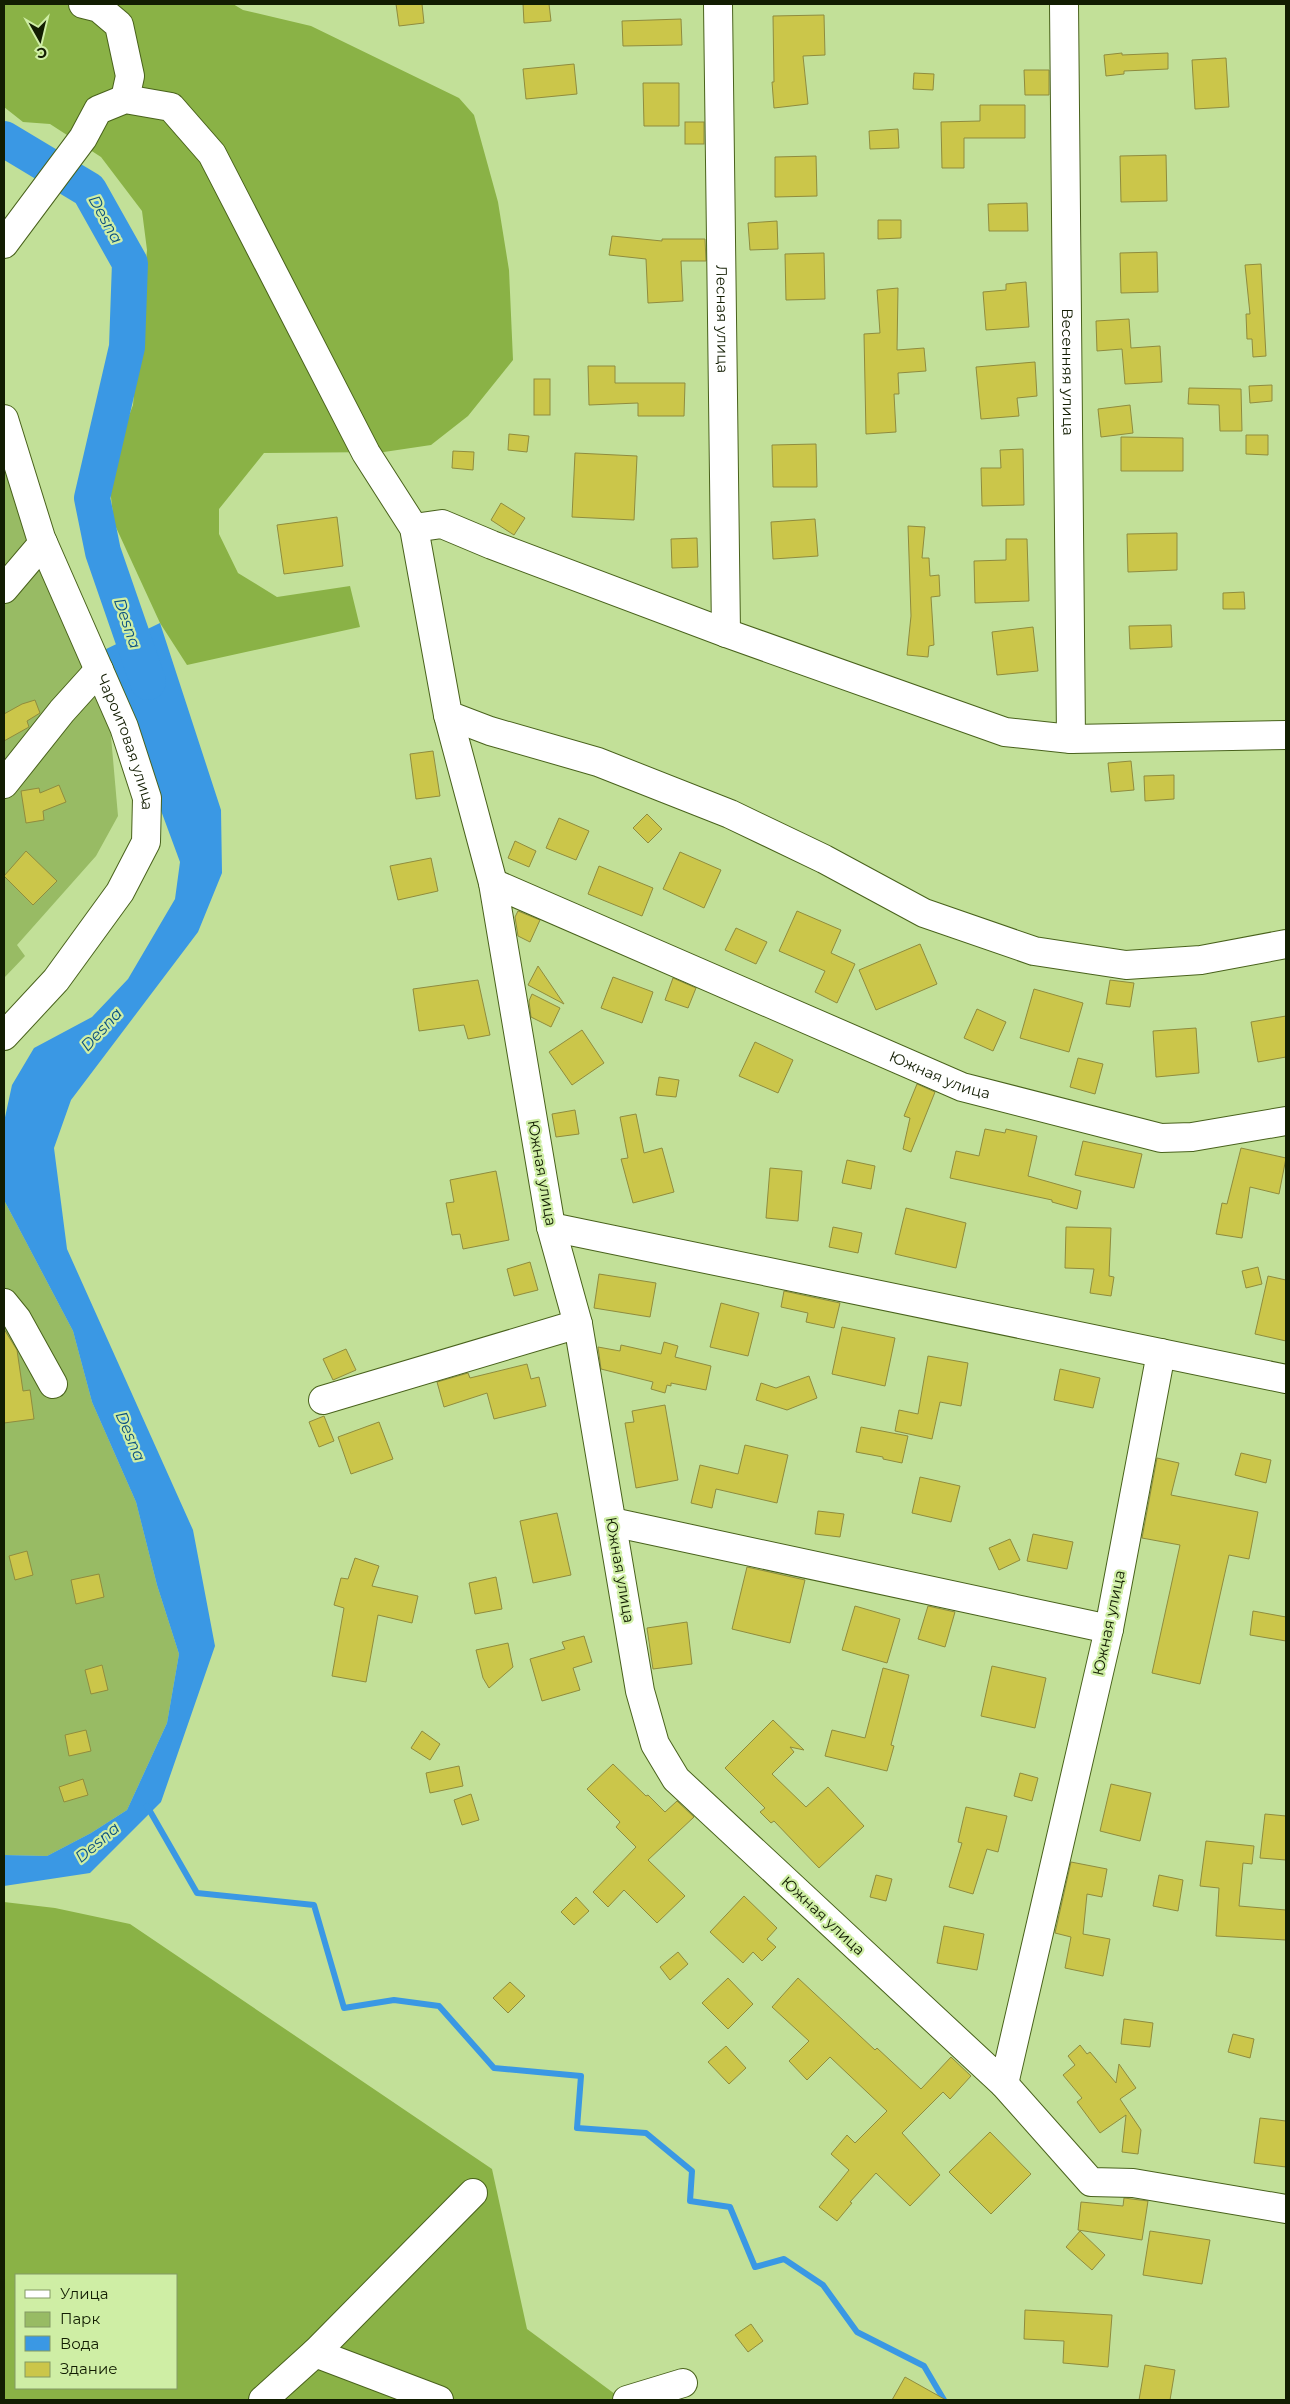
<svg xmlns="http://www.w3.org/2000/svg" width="1290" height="2404" font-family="Montserrat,sans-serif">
	<rect width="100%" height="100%" fill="#c2e098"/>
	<g fill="#98bb64">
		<path d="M4,452L110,725L118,816L96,856L17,945L25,956L4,978Z"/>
		<path d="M4,1193L5,1202L73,1331L92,1402L136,1502L157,1585L179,1654L167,1723L127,1810L91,1833L47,1856L4,1855Z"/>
	</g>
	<g fill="#8ab246" fill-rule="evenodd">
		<path d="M4,4H233L243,10L311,26L459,98L474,115L498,202L509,270L513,360L468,416L431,445L384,452L264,453L219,509V534L238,573L277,597L350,586L360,627L187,665L160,623L114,523L108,472L133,405L147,250L142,211L101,157L50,124L23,122L4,107Z"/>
		<path d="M4,1902L55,1908L130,1924L492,2169L527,2329L623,2400H4ZM16,2275H176V2388H16Z"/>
	</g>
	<path fill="#3a98e4" d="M160,623L221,810L222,873L198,932L71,1100L54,1148L67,1249L193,1530L215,1646L161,1802L90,1873L4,1886V1855L47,1856L91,1833L127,1810L167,1723L179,1654L157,1585L136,1502L92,1402L73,1331L5,1202L4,1193V1122L12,1085L34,1048L92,1017L128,979L175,899L180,862L102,651Z"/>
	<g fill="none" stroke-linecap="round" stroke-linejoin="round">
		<path stroke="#3a98e4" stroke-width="6" d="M147,1806L197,1893L314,1905L344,2008L394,2000L439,2006L494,2068L581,2076L577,2128L646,2133L692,2171L690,2201L730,2207L755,2267L784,2259L823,2285L857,2332L924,2366L944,2400"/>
		<path stroke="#3a98e4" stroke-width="36" d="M4,139L89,190L130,263L127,347L92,498L103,552L148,682"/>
	</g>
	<g fill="#cbc64a" stroke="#8f8c3e">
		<path d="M396,4H422L424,23L399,26Z"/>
		<path d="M523,4H549L551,21L524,23Z"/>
		<path d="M824,15L825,55L803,56L808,104L774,108L772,82H774L773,16Z"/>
		<path d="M681,19L682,45L623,46L622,21Z"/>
		<path d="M1122,53V55L1168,53V69L1124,71V74L1106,76L1104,55Z"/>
		<path d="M1226,58L1229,107L1195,109L1192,60Z"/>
		<path d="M574,64L577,94L526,99L523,69Z"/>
		<path d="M1024,70H1049V95H1025Z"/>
		<path d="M914,73L934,74L933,90L913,89Z"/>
		<path d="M643,83H679V126H644Z"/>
		<path d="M980,105H1025V138H964V168H942L941,122L980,121Z"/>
		<rect x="685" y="122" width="19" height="22"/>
		<path d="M898,129L899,148L870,149L869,131Z"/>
		<path d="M1166,155L1167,201L1121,202L1120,156Z"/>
		<path d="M816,156L817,196L775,197V157Z"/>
		<path d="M1027,203L1028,231H989L988,204Z"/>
		<path d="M878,220H901V238L878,239Z"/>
		<path d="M777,221L778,249L750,250L748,223Z"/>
		<path d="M612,236L662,241V239H705L706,261H681L683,301L648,303L646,259L609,255Z"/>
		<path d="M1157,252L1158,292L1121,293L1120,253Z"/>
		<path d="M824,253L825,299L786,300L785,254Z"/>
		<path d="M1261,264L1266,356L1253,357L1252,339H1247L1246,314H1250L1245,265Z"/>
		<path d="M1026,282L1029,327L986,330L983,292L1006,290V284Z"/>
		<path d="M898,288L897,350L924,348L926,371L898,373L899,394H894L896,432L866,434L864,334L880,333L877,290Z"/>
		<path d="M1129,319L1131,348L1160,346L1162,382L1125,384L1122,349L1097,351L1096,321Z"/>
		<path d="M1035,362L1037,396L1017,398L1019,416L981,419L976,367Z"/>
		<path d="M588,366H615V383H685L684,416H638V403L589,405Z"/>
		<rect x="534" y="379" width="16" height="36"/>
		<path d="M1272,385V401L1250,403L1249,386Z"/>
		<path d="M1189,388L1241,389L1242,431H1220L1219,405L1188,404Z"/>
		<path d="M1130,405L1133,433L1101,437L1098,409Z"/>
		<path d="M509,434L529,436L527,452L508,450Z"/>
		<path d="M1246,435H1268V455L1246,454Z"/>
		<path d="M1121,437L1183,438V471H1121Z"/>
		<path d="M816,444L817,487H773L772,445Z"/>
		<path d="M1023,449L1024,505L982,506L981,468H1001L1000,450Z"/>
		<path d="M453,451L474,452L473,470L452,468Z"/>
		<path d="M575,453L637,456L634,520L572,517Z"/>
		<path d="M501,503L525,518L514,535L491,520Z"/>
		<path d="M337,517L343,566L284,574L277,525Z"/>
		<path d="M815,519L818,556L773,559L771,522Z"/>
		<path d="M908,526L925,527L922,558H929L930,576L939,575L940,596L931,597L934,645L929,646L928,657L907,655L911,616Z"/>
		<path d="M1177,533V570L1128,572L1127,534Z"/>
		<path d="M697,538L698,567L672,568L671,539Z"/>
		<path d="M1006,539H1027L1029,601L975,603L974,561L1006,560Z"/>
		<path d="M1244,592L1245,609H1223V593Z"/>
		<path d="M1171,625L1172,647L1130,649L1129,626Z"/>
		<path d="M1033,627L1038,671L997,675L992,632Z"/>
		<path d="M35,700L40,713L27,721L29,727L4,741V714L22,704Z"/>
		<path d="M433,751L440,796L416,799L410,754Z"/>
		<path d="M1131,761L1134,790L1111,792L1108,763Z"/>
		<path d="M1174,775V799L1145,801L1144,776Z"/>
		<path d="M59,785L66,802L43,811L44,820L26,823L21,791L39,788L40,793Z"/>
		<path d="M647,814L662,829L648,843L633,828Z"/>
		<path d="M559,818L589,831L576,860L546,848Z"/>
		<path d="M515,841L536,851L529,867L508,858Z"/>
		<path d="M26,851L57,881L33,905L4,876Z"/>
		<path d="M680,852L721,870L704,908L663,889Z"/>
		<path d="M431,858L438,891L398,900L390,866Z"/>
		<path d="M599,866L653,888L642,916L588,894Z"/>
		<path d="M518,911L540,920L530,942L518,936L515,917Z"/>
		<path d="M797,911L841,930L831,953L855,964L837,1003L815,992L825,971L779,951Z"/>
		<path d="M736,928L767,942L756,964L725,950Z"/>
		<path d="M920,944L937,984L876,1010L859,970Z"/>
		<path d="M538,966L564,1004L528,985Z"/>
		<path d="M613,977L653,992L642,1023L601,1008Z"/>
		<path d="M673,978L696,988L688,1008L665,1000Z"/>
		<path d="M478,980L490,1035L468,1039L464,1025L419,1031L413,989Z"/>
		<path d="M1110,980L1134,983L1130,1007L1106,1004Z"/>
		<path d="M1034,989L1083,1003L1069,1052L1020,1038Z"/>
		<path d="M532,994L560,1008L551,1027L531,1017L529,1001Z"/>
		<path d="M977,1009L1006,1022L993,1051L964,1038Z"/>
		<path d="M1286,1016V1057L1258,1062L1251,1022Z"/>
		<path d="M1196,1028L1199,1073L1156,1077L1153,1031Z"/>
		<path d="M582,1030L604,1063L572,1085L549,1052Z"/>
		<path d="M755,1042L793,1060L778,1093L739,1076Z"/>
		<path d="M1078,1058L1103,1064L1095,1094L1070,1087Z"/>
		<path d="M659,1077L679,1080L676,1097L656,1095Z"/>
		<path d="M917,1084L935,1092L911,1152L903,1149L910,1118L904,1116Z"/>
		<path d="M575,1110L579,1134L556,1137L552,1114Z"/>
		<path d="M636,1114L644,1153L662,1148L674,1192L633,1203L621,1159L628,1158L620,1117Z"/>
		<path d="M985,1129L1005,1133L1006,1129L1037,1136L1028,1176L1081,1191L1077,1209L1052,1202V1200L950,1178L956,1151L979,1156Z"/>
		<path d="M1083,1141L1142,1154L1134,1188L1075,1175Z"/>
		<path d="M1241,1148L1286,1158L1279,1194L1250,1187L1242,1238L1216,1234L1222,1203L1227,1204Z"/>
		<path d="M847,1160L875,1166L871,1189L842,1183Z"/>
		<path d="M770,1168L802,1171L798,1221L766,1218Z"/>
		<path d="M496,1171L509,1240L463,1249L460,1234L452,1235L446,1203L454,1202L450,1180Z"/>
		<path d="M906,1208L966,1223L956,1268L895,1254Z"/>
		<path d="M833,1227L862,1233L858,1253L829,1247Z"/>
		<path d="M1066,1227L1111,1228L1109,1276L1114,1277L1111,1296L1090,1293L1094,1269L1065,1268Z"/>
		<path d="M530,1262L538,1290L514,1296L507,1269Z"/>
		<path d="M1258,1267L1262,1284L1246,1288L1242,1271Z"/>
		<path d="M599,1274L656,1283L650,1317L594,1308Z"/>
		<path d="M1268,1276L1286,1280V1341L1255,1334Z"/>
		<path d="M784,1291L840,1303L834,1328L806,1322L808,1313L781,1307Z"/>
		<path d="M721,1303L759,1313L748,1356L710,1347Z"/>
		<path d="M842,1327L895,1338L885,1386L832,1374Z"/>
		<path d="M4,1329L17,1350L23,1391L30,1390L34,1419L4,1423Z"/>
		<path d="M664,1342L678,1346L675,1357L711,1366L706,1390L671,1383V1386L667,1385L665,1393L651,1389L653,1382L601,1369L598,1347L620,1351L621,1345L661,1354Z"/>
		<path d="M346,1349L356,1370L333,1380L323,1359Z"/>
		<path d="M928,1356L968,1363L961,1406L940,1402L932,1439L895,1431L899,1410L918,1414Z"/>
		<path d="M527,1364L531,1379L539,1377L546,1406L494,1419L487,1393L444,1407L437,1382L468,1373L470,1378Z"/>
		<path d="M1060,1369L1100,1378L1093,1408L1054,1400Z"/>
		<path d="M809,1376L817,1398L787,1410L756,1400L761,1383L776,1388Z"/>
		<path d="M665,1405L678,1480L636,1488L625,1423L634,1422L632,1411Z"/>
		<path d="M324,1416L334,1441L319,1447L309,1422Z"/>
		<path d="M379,1422L393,1459L351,1474L338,1437Z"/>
		<path d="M861,1427L908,1436L902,1463L883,1459V1457L856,1452Z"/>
		<path d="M745,1445L788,1455L777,1503L716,1489L712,1508L691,1503L700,1465L738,1474Z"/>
		<path d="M1241,1453L1271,1460L1266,1483L1235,1475Z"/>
		<path d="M1157,1458L1179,1463L1171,1495L1258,1512L1249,1559L1229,1555L1200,1684L1152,1673L1180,1545L1142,1538Z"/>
		<path d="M920,1477L960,1486L951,1522L912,1513Z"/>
		<path d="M818,1511L844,1514L840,1537L815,1534Z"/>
		<path d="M557,1513L571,1575L533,1583L520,1521Z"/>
		<path d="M1033,1534L1073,1542L1067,1569L1027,1561Z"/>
		<path d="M1010,1539L1020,1560L999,1570L989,1548Z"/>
		<path d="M27,1551L33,1575L15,1580L9,1556Z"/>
		<path d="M355,1558L379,1566L372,1586L418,1596L412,1623L378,1615L366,1682L332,1676L344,1608L334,1605L341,1578L348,1579Z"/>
		<path d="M747,1567L805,1580L790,1643L732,1629Z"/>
		<path d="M99,1574L104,1597L76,1604L71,1580Z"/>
		<path d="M496,1577L502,1609L475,1614L469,1583Z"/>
		<path d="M855,1606L900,1619L887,1663L842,1650Z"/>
		<path d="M928,1606L955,1612L945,1647L918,1639Z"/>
		<path d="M1253,1611L1286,1617V1641L1250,1635Z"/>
		<path d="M687,1622L692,1664L653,1669L647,1628Z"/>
		<path d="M584,1636L592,1662L573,1668L580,1690L542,1701L530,1659L565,1649L562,1642Z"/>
		<path d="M508,1643L513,1667L489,1688L483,1678L476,1650Z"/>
		<path d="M102,1665L108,1690L91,1694L85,1670Z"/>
		<path d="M992,1666L1046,1678L1035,1728L981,1716Z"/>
		<path d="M883,1668L909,1675L891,1745L894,1746L887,1771L825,1756L832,1730L865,1738Z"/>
		<path d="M773,1720L804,1750L790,1747L794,1752L772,1774L806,1807L828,1787L864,1826L819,1868L774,1821L771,1823L760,1812L765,1808L725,1768Z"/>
		<path d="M86,1730L91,1751L69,1756L65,1735Z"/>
		<path d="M422,1731L440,1744L430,1760L411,1748Z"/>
		<path d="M613,1764L646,1796L648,1795L665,1812L677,1801L694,1817L648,1860L685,1896L657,1923L624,1890L608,1907L593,1892L636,1847L616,1827L620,1822L587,1789Z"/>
		<path d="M459,1766L463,1786L430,1793L426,1773Z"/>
		<path d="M1020,1773L1038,1778L1032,1801L1014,1796Z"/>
		<path d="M83,1779L88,1795L64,1802L59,1787Z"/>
		<path d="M1111,1784L1151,1793L1140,1841L1100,1831Z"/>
		<path d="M471,1794L479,1820L462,1825L454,1800Z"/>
		<path d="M966,1807L1007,1816L998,1852L987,1849L973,1894L949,1887L962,1843L958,1842Z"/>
		<path d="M1265,1814L1286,1816V1860L1260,1858Z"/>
		<path d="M1206,1841L1254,1846L1252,1864L1243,1863L1239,1906L1286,1910V1940L1216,1936L1219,1888L1200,1886Z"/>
		<path d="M1071,1862L1107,1869L1102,1897L1087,1894L1083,1934L1110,1939L1103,1976L1065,1968L1071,1937L1055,1933Z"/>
		<path d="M876,1875L892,1879L886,1901L870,1897Z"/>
		<path d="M1159,1875L1183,1880L1178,1911L1153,1906Z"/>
		<path d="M744,1896L777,1928L767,1939L776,1947L762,1961L753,1952L743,1963L710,1932Z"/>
		<path d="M576,1897L589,1911L574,1925L561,1912Z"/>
		<path d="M944,1926L984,1934L977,1970L937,1963Z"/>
		<path d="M678,1952L688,1964L670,1980L660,1967Z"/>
		<path d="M728,1978L753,2004L728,2029L702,2003Z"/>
		<path d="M798,1978L875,2050L877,2048L921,2089L951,2057L971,2076L950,2099L943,2092L902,2133L940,2175L910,2206L876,2173L850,2202L852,2203L837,2221L819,2207L849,2170L831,2154L847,2135L855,2143L887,2111L830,2057L807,2080L789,2061L809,2041L772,2007Z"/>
		<path d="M510,1982L525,1996L508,2013L493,1998Z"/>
		<path d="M1124,2019L1153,2023L1150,2047L1121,2044Z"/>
		<path d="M1233,2034L1254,2039L1250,2058L1228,2052Z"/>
		<path d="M1080,2045L1087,2054L1090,2052L1116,2083L1119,2064L1136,2088L1120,2099L1141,2130L1138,2154L1122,2152L1126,2115L1100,2133L1077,2102L1082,2098L1063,2075L1075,2065L1068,2056Z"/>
		<path d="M726,2046L746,2068L729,2084L708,2062Z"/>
		<path d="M1260,2118L1286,2121V2167L1254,2163Z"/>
		<path d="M990,2132L1031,2174L991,2214L949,2172Z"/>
		<path d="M1124,2198L1148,2201L1142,2240L1078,2230L1081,2202L1123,2206Z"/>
		<path d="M1080,2231L1105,2255L1092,2270L1066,2247Z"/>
		<path d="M1150,2231L1210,2240L1202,2284L1143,2275Z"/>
		<path d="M1025,2310L1112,2315L1108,2367L1063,2363L1064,2341L1024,2339Z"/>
		<path d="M751,2324L763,2341L748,2352L735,2335Z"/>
		<path d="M1145,2365L1175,2370L1170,2400H1139Z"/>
		<path d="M905,2377L946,2400H892Z"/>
	</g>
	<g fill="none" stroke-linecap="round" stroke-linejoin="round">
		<defs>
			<g id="minor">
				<path d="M83,4L99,8L119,25L130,76L125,99"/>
				<path id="s1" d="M718,4L726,633"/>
				<path id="s2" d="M1064,4L1071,739"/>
				<path d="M4,244L83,138L98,110L125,99L171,107L212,154L366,453L414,528L448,715L490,731L598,762L730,814L824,859L924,913L1034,951L1126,965L1201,960L1286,944"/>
				<path id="s3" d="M4,419L41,538L124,727L147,798L146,842L120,892L56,980L4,1036"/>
				<path d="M414,528L442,524L492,545L726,633L1005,732L1071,739L1286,735"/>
				<path d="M4,589L43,543"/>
				<path d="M448,715L493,883"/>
				<path d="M4,784L62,711L99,670"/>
				<path d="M551,1227L1286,1379"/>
				<path d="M4,1303L17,1319L53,1384"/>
				<path id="s4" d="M1161,1353L1109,1629L1004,2084L676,1779L655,1744L640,1691L578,1324L551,1227L493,883L962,1087L1161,1138L1192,1137L1286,1121"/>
				<path d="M323,1400L578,1324"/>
				<path d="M612,1522L1109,1629"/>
				<path d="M1004,2084L1091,2182L1133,2183L1286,2209"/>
				<path d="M315,2353L473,2193"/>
				<path d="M263,2400L315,2353L439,2400"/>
				<path d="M627,2400L683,2383"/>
			</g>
		</defs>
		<use href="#minor" stroke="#49621c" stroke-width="30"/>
		<use href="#minor" stroke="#fff" stroke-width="28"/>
	</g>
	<g text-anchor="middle" stroke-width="4.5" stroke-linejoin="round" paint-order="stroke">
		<g font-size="15" fill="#121d02" stroke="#cfeea5">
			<text dy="5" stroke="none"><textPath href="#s1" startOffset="315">Лесная улица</textPath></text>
			<text dy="5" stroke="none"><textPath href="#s2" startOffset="368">Весенняя улица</textPath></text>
			<text dy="5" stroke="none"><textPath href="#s3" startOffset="346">Чароитовая улица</textPath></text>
			<text dy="5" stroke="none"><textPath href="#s4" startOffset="2600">Южная улица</textPath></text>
			<text transform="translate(542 1173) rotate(80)" y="5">Южная улица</text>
			<text transform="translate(620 1570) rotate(80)" y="5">Южная улица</text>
			<text transform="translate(1109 1623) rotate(-78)" y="5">Южная улица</text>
			<text transform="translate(823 1916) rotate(43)" y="5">Южная улица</text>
		</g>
		<g font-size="16" font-style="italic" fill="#0b5081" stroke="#cfeea5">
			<text transform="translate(106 219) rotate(61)" y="6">Desna</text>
			<text transform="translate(128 623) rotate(71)" y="6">Desna</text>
			<text transform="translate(101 1029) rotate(-47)" y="6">Desna</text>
			<text transform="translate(131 1436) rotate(67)" y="6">Desna</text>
			<text transform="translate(97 1842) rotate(-40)" y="6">Desna</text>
		</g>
	</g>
	<rect width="1290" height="2404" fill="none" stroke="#121d02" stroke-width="10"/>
	<rect x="15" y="2274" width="162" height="115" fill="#cfeea5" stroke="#839a64"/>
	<rect x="25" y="2290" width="25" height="8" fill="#ffffff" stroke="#839a64"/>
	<text x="60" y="2299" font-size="15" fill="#121d02">Улица</text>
	<rect x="25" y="2312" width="25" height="15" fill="#98bb64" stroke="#839a64"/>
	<text x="60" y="2324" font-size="15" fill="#121d02">Парк</text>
	<rect x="25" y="2336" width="25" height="15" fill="#3a98e4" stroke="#839a64"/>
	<text x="60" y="2349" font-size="15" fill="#121d02">Вода</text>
	<rect x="25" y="2362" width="25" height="15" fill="#cbc64a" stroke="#839a64"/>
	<text x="60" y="2374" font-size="15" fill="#121d02">Здание</text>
	<g transform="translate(40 40) rotate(172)" stroke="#cfeea5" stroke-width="4" paint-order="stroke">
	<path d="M0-4L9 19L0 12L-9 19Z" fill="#121d02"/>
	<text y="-8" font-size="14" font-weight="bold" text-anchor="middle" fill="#121d02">С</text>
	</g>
</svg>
